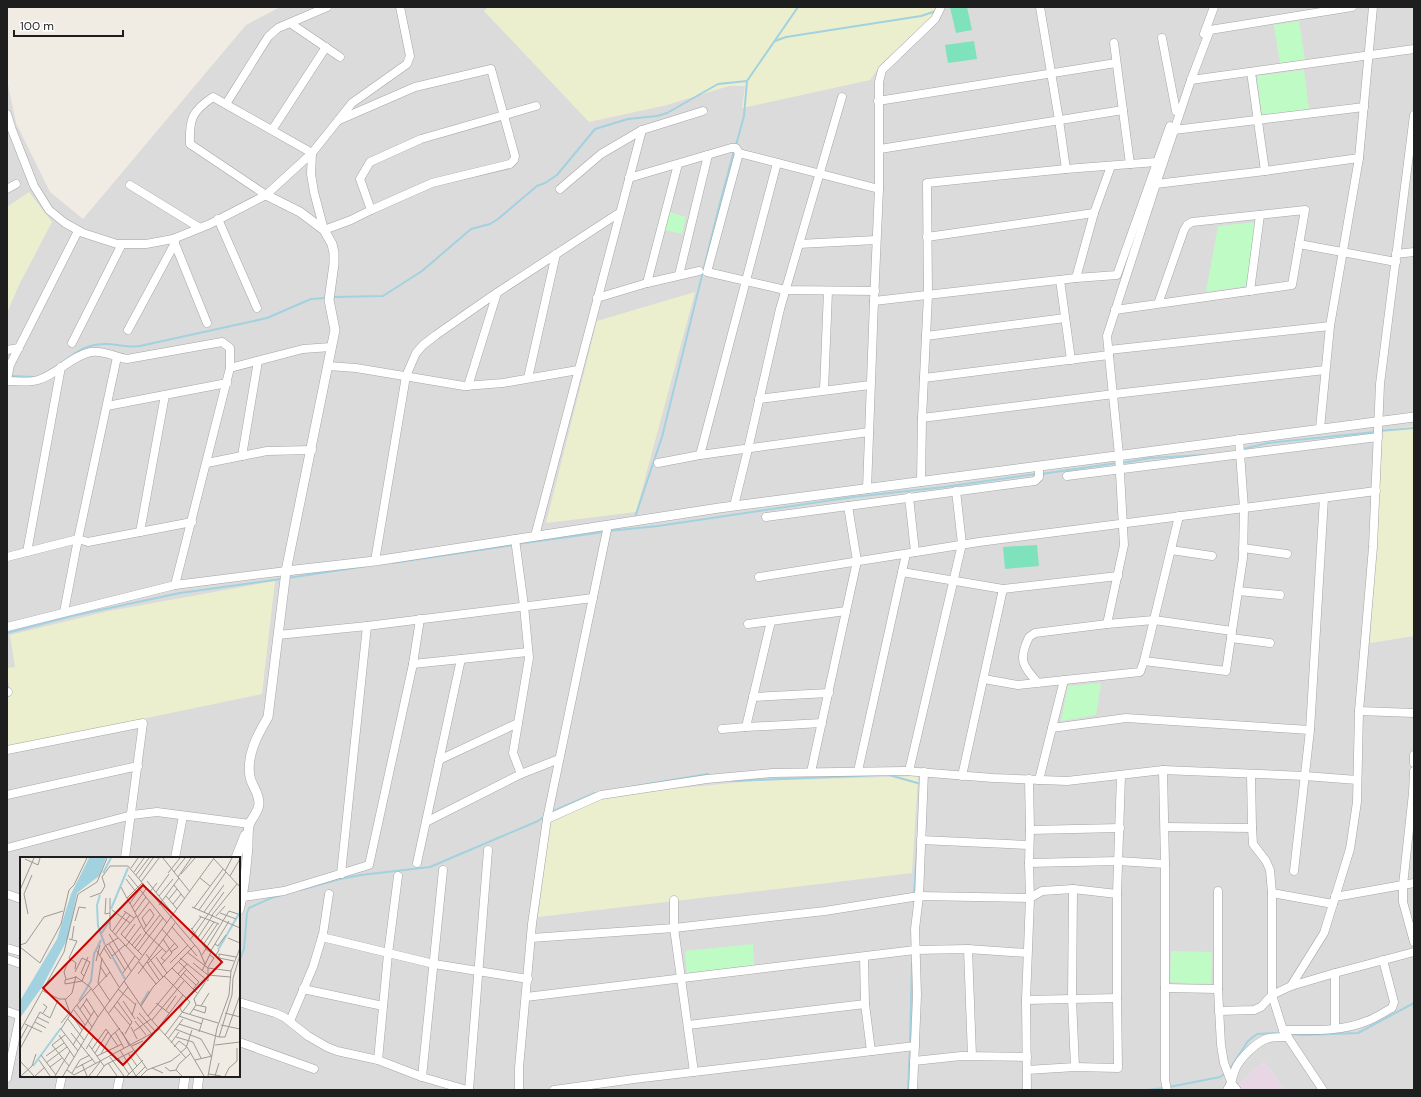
<svg xmlns="http://www.w3.org/2000/svg" width="1421" height="1097" font-family="'DM Sans',sans-serif">
	<rect width="100%" height="100%" fill="#f0ece4"/>
	<path fill="#dcdbdb" fill-rule="evenodd" d="M280,7H1414V1090H1285L1264,1062L1233,1090H7V80L16,123L50,192L83,219L246,25ZM21,858H239V1076H21Z"/>
	<path fill="#e9d6e5" d="M1264,1062L1285,1090H1233Z"/>
	<g fill="#ecefce">
		<path d="M488,7H936L930,19L882,63L870,80L742,108L745,86H729L667,105L589,122L484,11Z"/>
		<path d="M29,192L52,222L19,285L7,313V207Z"/>
		<path d="M695,292L636,512L546,523L597,321Z"/>
		<path d="M1414,426V636L1370,643L1383,430Z"/>
		<path d="M275,581L262,694L7,747V698L11,696L7,676V668L15,667L10,635L109,611Z"/>
		<path d="M918,776L912,873L538,917L550,823L599,799L671,789L753,781Z"/>
	</g>
	<g fill="#bffcc5">
		<path d="M1299,21L1305,60L1280,63L1274,25Z"/>
		<path d="M1304,70L1309,110L1262,116L1257,76Z"/>
		<path d="M670,212L686,217L682,234L665,230Z"/>
		<path d="M1257,222L1246,286L1206,292L1218,226Z"/>
		<path d="M1101,683L1096,715L1061,721L1068,686Z"/>
		<path d="M753,944L754,965L687,973L685,951Z"/>
		<path d="M1171,951L1212,952L1211,984L1170,982Z"/>
	</g>
	<g fill="#7ee2bd">
		<path d="M950,7H967L972,30L956,33Z"/>
		<path d="M974,41L977,59L948,63L945,45Z"/>
		<path d="M1037,545L1039,566L1005,569L1003,547Z"/>
	</g>
	<g fill="none" stroke-linecap="round" stroke-linejoin="round">
		<g stroke="#a2d1df" stroke-width="2">
			<path d="M775,41L786,37L921,16L936,11"/>
			<path d="M736,145L744,116L747,81L798,7"/>
			<path d="M333,297L383,296L422,271L471,229L490,224L498,219L537,186L545,183L557,175L595,129L628,119L657,116L667,113L718,84L747,81"/>
			<path d="M63,362C77,351 87,344 106,344C117,344 128,348 140,346L267,318L311,299L326,298"/>
			<path d="M9,376L35,377"/>
			<path d="M1379,431L1414,428"/>
			<path d="M1243,449L1268,443L1375,432"/>
			<path d="M1122,463L1150,458L1203,455"/>
			<path d="M1041,474L1117,463"/>
			<path d="M635,517L662,437L719,207L734,151"/>
			<path d="M608,531L658,526L853,497L944,487L1036,474"/>
			<path d="M517,544L604,532"/>
			<path d="M393,563L513,545"/>
			<path d="M288,578L367,566"/>
			<path d="M7,633L72,616L180,593L281,579"/>
			<path d="M889,775L921,784V785"/>
			<path d="M732,781L881,775"/>
			<path d="M630,787L708,774L709,777"/>
			<path d="M551,812L595,793"/>
			<path d="M300,890L340,879L361,875L430,867L538,821L546,815"/>
			<path d="M914,895L917,849"/>
			<path d="M239,962L244,949L247,913L249,908L271,898L282,895"/>
			<path d="M1291,1034L1303,1035L1358,1033L1414,1003"/>
			<path d="M910,1045L912,963"/>
			<path d="M1229,1070L1248,1041L1257,1034L1276,1033"/>
			<path d="M1169,1087L1220,1077L1226,1073"/>
			<path d="M908,1090L910,1049"/>
			<path d="M1147,1090L1164,1088"/>
		</g>
		<defs>
			<g id="minor">
				<path d="M1040,7L1059,120L1066,169"/>
				<path d="M290,23L340,57"/>
				<path d="M1204,34L1214,7"/>
				<path d="M1162,38L1176,111"/>
				<path d="M1114,43L1130,164"/>
				<path d="M1251,72L1265,171"/>
				<path d="M1191,80L1414,49"/>
				<path d="M878,101L1116,63"/>
				<path d="M226,104L268,37L278,28L327,7"/>
				<path d="M7,114L12,130L34,186L49,210L65,223L83,233L117,244H146L173,239L210,224L266,195L312,153L352,103L407,64L410,56L400,7"/>
				<path d="M272,130L326,47"/>
				<path d="M1174,130L1364,107"/>
				<path d="M880,149L1123,110"/>
				<path d="M739,153L707,272L785,290L875,291"/>
				<path d="M629,178L731,148H736L739,153L879,189"/>
				<path d="M1156,184L1265,171L1359,158"/>
				<path d="M130,185L200,228"/>
				<path d="M7,189L16,184"/>
				<path d="M560,189L601,154L642,130L703,111"/>
				<path d="M266,195L190,144C189,119 192,111 213,97L312,153L311,174L314,192L324,230L351,220L371,210L432,183L510,164L514,160L515,156L491,69L415,87L339,120"/>
				<path d="M371,210L360,179L370,162L421,139L536,106"/>
				<path d="M218,219L257,308"/>
				<path d="M927,237L1094,213"/>
				<path d="M173,239L207,323"/>
				<path d="M799,244L876,240"/>
				<path d="M1299,244L1396,262"/>
				<path d="M1396,254L1414,252"/>
				<path d="M679,275L708,155"/>
				<path d="M1076,278L1094,213L1111,166"/>
				<path d="M1060,280L1071,360"/>
				<path d="M647,283L678,164"/>
				<path d="M1250,291L1260,215"/>
				<path d="M597,298L647,283L699,271"/>
				<path d="M874,301L1076,278L1117,275L1170,126"/>
				<path d="M1115,310L1292,285L1305,210L1192,222L1187,225L1184,230L1158,304"/>
				<path d="M128,330L175,243"/>
				<path d="M926,336L1065,318"/>
				<path d="M72,343L122,244"/>
				<path d="M7,350L19,348"/>
				<path d="M1109,350L1330,326"/>
				<path d="M328,366L356,368L464,386L503,383L578,370"/>
				<path d="M230,368L303,349L331,347"/>
				<path d="M528,378L556,254"/>
				<path d="M924,378L1109,355"/>
				<path d="M7,380L10,365L78,231"/>
				<path d="M7,381C17,381 29,383 38,380C56,375 73,355 91,352C103,350 115,357 127,359L222,342L230,348V368L175,585"/>
				<path d="M468,386L497,293"/>
				<path d="M824,390L828,291"/>
				<path d="M759,399L870,385"/>
				<path d="M107,406L227,383"/>
				<path d="M922,418L1106,395L1325,370"/>
				<path d="M1320,428L1330,326L1359,158L1373,7"/>
				<path d="M700,455L777,163"/>
				<path d="M242,456L258,361"/>
				<path d="M207,463L267,451L312,450"/>
				<path d="M658,463L700,455L869,432"/>
				<path d="M1067,476L1378,437"/>
				<path d="M921,482L922,418L928,295L927,183L1066,169L1156,162"/>
				<path d="M867,489L874,301L879,189V82L882,70L935,19L941,7"/>
				<path d="M909,497L915,552"/>
				<path d="M734,506L748,449L780,309L842,97"/>
				<path d="M766,517L1035,481L1039,477V466"/>
				<path d="M140,532L165,395"/>
				<path d="M535,536L642,130"/>
				<path d="M515,539L524,606L529,658L513,753L521,774"/>
				<path d="M1243,548L1287,554"/>
				<path d="M1171,550L1212,556"/>
				<path d="M27,552L61,367"/>
				<path d="M7,557L78,539L88,542L192,522"/>
				<path d="M375,561L406,376L416,353L423,345L436,335L492,296L619,213"/>
				<path d="M902,572L1003,589L1118,576"/>
				<path d="M759,577L979,542L1376,491"/>
				<path d="M1238,591L1280,595"/>
				<path d="M64,612L78,539L117,357"/>
				<path d="M748,624L846,611"/>
				<path d="M1107,624L1124,545L1119,455L1107,336L1156,184L1191,80L1210,30L1352,7"/>
				<path d="M7,627L175,585L286,571"/>
				<path d="M278,635L367,626L593,598"/>
				<path d="M1231,638L1270,643"/>
				<path d="M1144,661L1226,671L1243,558L1244,508L1239,439"/>
				<path d="M413,664L528,652"/>
				<path d="M984,679L1018,685L1140,672L1144,661L1179,516"/>
				<path d="M1038,683C1022,665 1018,660 1029,637L1035,633L1107,624L1154,620L1232,631"/>
				<path d="M7,692H8"/>
				<path d="M753,697L829,693"/>
				<path d="M1359,711L1414,713"/>
				<path d="M746,727L771,621"/>
				<path d="M1052,728L1126,718L1310,730"/>
				<path d="M722,729L746,727L822,723"/>
				<path d="M7,750L143,723L125,858"/>
				<path d="M1414,755V763"/>
				<path d="M439,760L518,723"/>
				<path d="M1163,770L1165,864V1080L1167,1090"/>
				<path d="M858,771L906,554"/>
				<path d="M909,771L962,544L956,491"/>
				<path d="M1414,771L1413,793L1403,885V902L1414,942"/>
				<path d="M811,772L857,561L848,506"/>
				<path d="M1251,774L1252,828L1253,844L1266,861L1270,870L1272,893V995L1283,1030L1323,1090"/>
				<path d="M962,776L1003,589"/>
				<path d="M1039,780L1064,680"/>
				<path d="M7,795L138,766"/>
				<path d="M547,819L601,795L707,779L772,773L905,771L993,778L1067,781L1163,770L1305,776L1357,780"/>
				<path d="M426,822L521,774L559,759"/>
				<path d="M1165,827L1252,828"/>
				<path d="M1030,830L1120,828"/>
				<path d="M921,840L1029,845"/>
				<path d="M7,848L132,815L157,812L250,824"/>
				<path d="M175,858L183,816"/>
				<path d="M417,863L461,659"/>
				<path d="M1029,863L1118,861L1165,864"/>
				<path d="M1294,871L1310,730L1324,498"/>
				<path d="M341,874L367,626"/>
				<path d="M1073,889L1072,999L1075,1067"/>
				<path d="M1218,891V989L1221,1045L1224,1063L1232,1084L1237,1090"/>
				<path d="M1272,893L1333,904"/>
				<path d="M7,894L21,899"/>
				<path d="M243,897L284,891L369,865L413,664L420,619"/>
				<path d="M1335,897L1414,883"/>
				<path d="M674,900V928L694,1072"/>
				<path d="M322,937L434,964L528,979"/>
				<path d="M531,938L674,928L825,911L919,896L1030,898L1042,891L1073,889L1117,894"/>
				<path d="M7,948L21,952"/>
				<path d="M968,949L972,1056"/>
				<path d="M864,957L865,1004L871,1051"/>
				<path d="M7,959L21,964"/>
				<path d="M1291,986L1324,933L1350,849L1357,802L1359,711L1373,547L1380,384L1414,115"/>
				<path d="M1165,988L1218,989"/>
				<path d="M303,989L383,1006"/>
				<path d="M526,997L915,950L968,949L1027,953"/>
				<path d="M1026,1000L1117,998"/>
				<path d="M239,1002L275,1013L284,1017L308,1036L327,1047L337,1051L378,1060L422,1077L467,1090"/>
				<path d="M7,1011L21,1016"/>
				<path d="M1219,1011L1254,1010L1261,1007L1272,995L1291,986L1335,973L1414,952"/>
				<path d="M290,1021L313,967L323,934L329,894"/>
				<path d="M688,1025L865,1004"/>
				<path d="M1335,1028V973"/>
				<path d="M1283,1030C1311,1030 1341,1032 1367,1021C1376,1018 1384,1012 1392,1008L1394,1002L1383,960"/>
				<path d="M239,1042L314,1069"/>
				<path d="M378,1060L388,954L398,876"/>
				<path d="M914,1061L961,1056L1027,1057"/>
				<path d="M1027,1070L1075,1067L1118,1068L1117,998V894L1121,775"/>
				<path d="M422,1077L443,870"/>
				<path d="M7,1078L20,1015"/>
				<path d="M59,1090L62,1076"/>
				<path d="M117,1090L120,1076"/>
				<path d="M469,1090L488,850"/>
				<path d="M519,1090V1068L532,924L547,819L608,525"/>
				<path d="M554,1090L634,1079L915,1046"/>
				<path d="M913,1090L917,995L915,929L919,896L924,772"/>
				<path d="M1027,1090L1026,1000L1030,898L1029,863L1030,830L1029,779"/>
				<path d="M1227,1090C1232,1083 1232,1078 1235,1070C1239,1059 1257,1041 1269,1038C1274,1037 1281,1037 1288,1037"/>
			</g>
			<g id="tertiary">
				<path d="M286,571L375,561L719,508L1414,417"/>
				<path d="M236,858L245,835"/>
				<path d="M239,910C245,889 246,867 248,846C248,839 248,831 249,825C252,817 259,812 259,803C259,793 252,786 250,777C246,755 258,734 268,717L286,571L335,330L329,300L334,264V253L332,244L324,230L300,212L266,195"/>
				<path d="M183,1090L185,1076"/>
				<path d="M197,1090L199,1076"/>
			</g>
		</defs>
		<use href="#minor" stroke="#a5a5a5" stroke-width="9"/>
		<use href="#tertiary" stroke="#a5a5a5" stroke-width="10"/>
		<use href="#minor" stroke="#fff" stroke-width="8"/>
		<use href="#tertiary" stroke="#fff" stroke-width="9"/>
	</g>
	<g transform="translate(20 857)">
		<rect width="220" height="220" fill="#f0ece4"/>
		<path d="M69,1H86L79,19L57,36L48,81L22,130L0,161V144L37,82L51,37Z" fill="#a2d1df"/>
		<path fill="none" stroke="#a2d1df" stroke-width="2" d="M83,16L91,1M80,38L77,48L78,69L85,88M91,52L108,11M81,77L89,65M198,93L220,55M92,99L105,122M176,133L184,123M59,144L71,124L74,97L81,83M121,147L129,134M13,209L41,171"/>
		<path fill="none" stroke="#9c9a95" stroke-width="1" d="M143,1L170,35M5,2L18,8L20,1M194,2L220,30M111,11L118,1M205,14L212,1M114,15L124,1M154,15L165,1M148,16L160,1M161,17L175,1M108,18L147,66M116,18L129,1M210,19L220,2M158,20L171,1M119,21L133,1M180,21L190,29M106,22L116,35M127,24L153,57M121,25L139,1M154,28L165,42M101,30L110,47M120,32L110,46L125,75L146,95M0,33L14,1M136,35L149,17M129,36L137,26M139,39L153,22M146,39L157,52M70,40L81,36L85,29L82,20L90,9H108L179,93L185,107M86,41L85,57L90,56V72L119,103M107,41L122,26M149,42L157,32M153,47L161,37M139,48L159,21M172,50L220,71M112,51L126,32M174,51L203,12M92,53L110,66M179,53L206,15M104,54L114,61M115,55L126,40M184,55L204,28M90,56V41M200,56L216,62M8,57L4,37L12,18M192,58L217,27M116,59L101,77L122,98M179,59L199,67M196,59L205,49M117,61L130,44M55,64L59,50L66,51M152,70L177,99M171,71L187,93L196,98L199,93M124,72L132,61L134,58L130,52L122,61L126,69M142,72L158,90L151,95M172,72L181,60M92,75L106,55M126,76L140,58M89,77L111,114M95,78L110,58M105,81L115,67M208,81L220,86M49,82L57,84L49,101L56,106L55,112M52,82L54,69M177,82L193,58M170,83L204,35M180,85L194,65M89,87L105,113M195,87L198,89L206,78M0,88L6,86L24,60L43,54M112,88L121,77M183,88L198,66M86,89L92,99L105,88M106,89L121,69M0,90L20,106L41,67L49,33L54,28L67,1M84,91L91,102M115,91L126,76M77,94L99,130M118,94L143,61M167,95L188,111L211,114M190,95L209,64M126,97L143,120M199,97V101L214,104M199,97L216,100M80,98L85,89L98,81M182,98L209,54L218,57M136,100L147,116M82,101L78,126L90,144M160,101L188,124V111M76,104L80,88M145,104L141,101L155,86M158,104L179,125L173,132M119,105L136,127M127,105L139,123M128,106L143,91M150,106L168,88M173,106L188,118L210,120M141,108L152,96L143,82M80,109L87,120M188,110L194,101L190,98M152,111L177,136M182,114L191,95M55,115L62,101L70,105L62,124L56,120L45,123V127L62,124L70,130L127,212M103,116L115,99M163,116L176,128M118,117L155,66M158,117L167,107M64,119L61,116L68,100M144,119L170,145L145,178M46,122L44,115L48,105M104,124L127,158L166,201M98,132L116,148M73,133L90,115M23,134L39,142H46L52,136L56,119M66,141L78,160M45,142L50,156L62,173M166,142L160,151L162,155L198,166M97,144L112,165L105,177M103,144L115,162M136,146L149,156M63,147L71,159M57,148L72,170M94,149L110,168M121,149L133,130L175,88M181,149L189,136M60,152L67,142M173,152L185,156L186,150L176,148M54,153L65,168M146,153L156,139M23,156L27,150L23,147M89,156L108,130M119,156L135,174M205,156L220,160M170,157L176,148L174,142L186,124M112,158L116,146M128,159L166,113M159,159L182,167M17,160L29,166M117,160L131,176M48,162L64,183M132,163L164,124M115,164L126,178M15,165L26,171M41,166L50,155M5,167L22,175M159,167L199,180L212,138L213,121L220,98M201,168L220,172M111,170L117,182M139,170L163,138M155,172L181,182L191,199M0,174L44,95L58,37L77,25L87,1M114,174L131,162M95,175L104,191M102,175L109,188M179,175L183,162M51,176L76,207M39,178L54,200M45,178L32,188L49,209M156,180L173,185L181,201M199,180H205L220,138M148,182L163,162M0,183L8,168M151,186L159,175M53,188L74,154M69,188L84,209M195,188L220,185M112,189L123,184M154,190L159,184L167,190M167,190L184,219M0,192L20,155L30,161L38,143M66,192L74,179M72,192L86,172L98,189M100,193L116,219M58,194L41,172L55,150L71,132M75,196L88,175M108,196L117,209M160,196L166,191L172,173M81,197L91,179L100,171M21,198L36,218M26,199L44,186M77,199L102,187M90,200L104,219M98,201L109,217M19,203L30,219M175,203L192,199M0,204L14,219M26,206L47,190M88,206L97,219M62,207L67,219M30,210L42,201M145,210L150,214L156,213L162,219M56,211L73,202M132,211L143,216M47,213L54,218L140,172M156,213L159,207L171,196M52,216L60,203L70,198M189,217L201,219M1,219L12,209L16,197M15,219L25,210M35,219L50,194M43,219L78,160L194,1M69,219L80,205M77,219L85,208L113,194M107,219L123,203M116,219L125,210M121,219L127,213L151,204L160,197M188,219L197,171L209,138L211,114L220,91M195,219L199,206M205,219L209,211L217,204V191"/>
		<path fill="#cd0300" fill-opacity="0.15" stroke="#cd0300" stroke-width="2" d="M123,28L202,105L103,208L23,131Z"/>
		<rect width="220" height="220" fill="none" stroke="#1e1e1e" stroke-width="2"/>
	</g>
	<rect width="1421" height="1097" fill="none" stroke="#1e1e1e" stroke-width="16"/>
	<path d="M14 30v6h109v-6" fill="none" stroke="#1e1e1e" stroke-width="2"/>
	<text x="20" y="30" font-size="12" fill="#1e1e1e" stroke="#ffffff" stroke-width="3" paint-order="stroke">100 m</text>
</svg>
